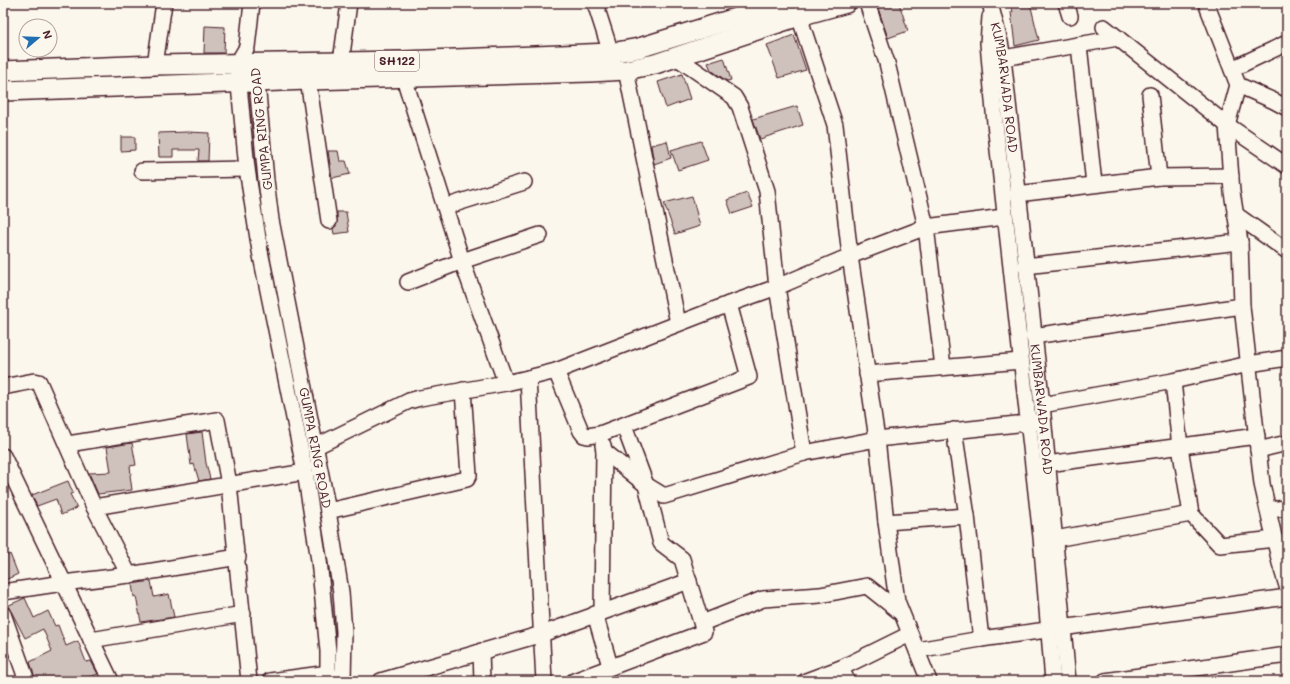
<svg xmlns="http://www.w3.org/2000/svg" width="1290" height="684" font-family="Mali,sans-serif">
	<rect width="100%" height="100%" fill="#fbf7ec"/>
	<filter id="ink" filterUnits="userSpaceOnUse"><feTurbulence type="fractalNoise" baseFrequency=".025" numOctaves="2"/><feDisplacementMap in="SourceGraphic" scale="8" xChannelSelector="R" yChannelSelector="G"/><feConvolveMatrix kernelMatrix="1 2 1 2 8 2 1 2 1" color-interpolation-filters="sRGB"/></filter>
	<g filter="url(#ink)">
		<g fill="#cfc2bc" stroke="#4a1f2b">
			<path d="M892,3H899L908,31L888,38L878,8Z"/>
			<path d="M1010,3H1030L1039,40L1015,46L1011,12H1013Z"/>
			<path d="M205,26L225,27L224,53H204Z"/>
			<path d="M794,35L806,70L779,78L767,45Z"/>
			<path d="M724,58L731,80L727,81L711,70L708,63Z"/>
			<path d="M682,74L690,99L666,108L658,82Z"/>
			<path d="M797,106L803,125L760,139L753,119Z"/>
			<path d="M188,132L209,133L208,161H198L199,150H173V157H159L158,133Z"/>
			<path d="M121,137H135V150L121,151Z"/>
			<path d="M667,141L671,158L654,164L651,145Z"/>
			<path d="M701,141L708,160L678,170L671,150Z"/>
			<path d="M328,151H338L340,161H346L350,174L332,178Z"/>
			<path d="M747,193L753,207L732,214L727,200Z"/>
			<path d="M692,196L700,226L675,234L664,203Z"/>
			<path d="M337,212H346L349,232L334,234L333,229L337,224Z"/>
			<path d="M202,432L206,463L210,479L199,481L194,464L191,465L187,434Z"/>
			<path d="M132,443L136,465L130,466L131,474L130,475L132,490L98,494L89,473L111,472L107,447Z"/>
			<path d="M68,481L73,493L70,494L77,508L61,515L56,499L37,506L32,495Z"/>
			<path d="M10,554L18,574L3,581V557Z"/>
			<path d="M151,581L154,597L169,594L174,617L141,622L136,596L134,597L132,584Z"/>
			<path d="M25,598L34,618L48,611L55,626L58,625L66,646L78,641L86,662L91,661L98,674L78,681H36L30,662L52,651L43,629L25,638L11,611L7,606Z"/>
		</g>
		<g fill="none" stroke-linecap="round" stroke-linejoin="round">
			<defs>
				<g id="minor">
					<path d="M252,3L247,47L237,64L247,169L260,251L305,472L319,560L328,651V681"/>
					<path d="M595,3L611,53"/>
					<path d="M867,3L887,63L926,227L1004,217"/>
					<path id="s1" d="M990,3L1000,42L1003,58L1042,405L1068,681"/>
					<path d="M1066,3L1070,16"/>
					<path d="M1206,3L1238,85L1227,125L1232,192L1240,242L1242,306L1262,484L1280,563L1287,586"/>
					<path d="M799,16L835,125L850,256L877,439L886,522L897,601L929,681"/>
					<path d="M990,17L988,43L995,123L1041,537L1053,681"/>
					<path d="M1104,27L1227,125L1287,166"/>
					<path d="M1079,45L1094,184"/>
					<path d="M676,57L734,97L740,107L767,191L777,287L804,453"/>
					<path d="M1003,58L1118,38"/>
					<path d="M341,62L349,3"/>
					<path d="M155,65L164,3"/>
					<path d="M1232,69L1287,43"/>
					<path d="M626,70L678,323"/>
					<path id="s2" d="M256,72L266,180L271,220L328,511L341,592L344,632L343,681"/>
					<path d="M404,78L462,261L506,383L528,378"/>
					<path d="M308,80L329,221"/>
					<path d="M1238,85L1274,101L1287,108"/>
					<path d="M1150,95L1159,177"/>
					<path d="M142,171L247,169"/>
					<path d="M1017,194L1159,177L1231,176"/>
					<path d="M445,207L524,182"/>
					<path d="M1235,214L1287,251"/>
					<path d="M1025,266L1240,242"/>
					<path d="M408,282L462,261L540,235"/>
					<path d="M1033,336L1242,306"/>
					<path d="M556,371L581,431L584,435L588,436L600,434L749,377L729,304"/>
					<path d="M867,374L1021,361"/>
					<path d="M1173,381L1180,447L1191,514"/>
					<path d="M3,387L34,381L39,382L94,507L129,575"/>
					<path d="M1042,405L1173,381L1249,364L1287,358"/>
					<path d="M954,430L967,516L981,639"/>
					<path d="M68,444L217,420L229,484L249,681"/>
					<path d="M315,447L409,401L420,398L506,383"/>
					<path d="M1258,450L1287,443"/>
					<path d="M604,451L646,485L664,496L804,453L877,439L1036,422"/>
					<path d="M3,456L111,681"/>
					<path d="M1047,464L1257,436"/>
					<path d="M94,507L305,472"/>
					<path d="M1268,510L1287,508"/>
					<path d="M328,511L467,479L469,475L463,390"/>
					<path d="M886,522L967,516"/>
					<path d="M1055,539L1191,514L1220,545L1275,539"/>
					<path d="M3,592L63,583L129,575L238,557"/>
					<path d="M602,611L604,451L603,445"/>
					<path d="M3,614L27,681"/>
					<path d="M595,614L610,666"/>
					<path d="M702,623L763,599L820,595L867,586L901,613"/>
					<path d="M91,640L243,614"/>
					<path d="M917,650L981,639L1287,597"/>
					<path d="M481,651L482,681"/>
					<path d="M841,668L847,681"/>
					<path d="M270,681L329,673"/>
					<path d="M381,681L542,634L689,581"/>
					<path d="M544,681L528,378L556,371L729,304L777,287L850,256L926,227L943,367"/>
					<path d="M574,681L704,632L682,559L661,543L646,485L624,426"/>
					<path d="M806,681L841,668L910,634"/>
					<path d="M1105,681L1287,655"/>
				</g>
				<g id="major">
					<path d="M3,71L155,65L402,61L611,53L639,48L784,3"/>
					<path d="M3,91L308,80L590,72L626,70L655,64L799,16L846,3"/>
				</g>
			</defs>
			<use href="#minor" stroke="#4a1f2b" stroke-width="18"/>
			<use href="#major" stroke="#4a1f2b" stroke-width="22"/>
			<use href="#minor" stroke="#fbf7ec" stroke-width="15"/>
			<use href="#major" stroke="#fbf7ec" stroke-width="19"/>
		</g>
	</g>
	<g text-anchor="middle" stroke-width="4" stroke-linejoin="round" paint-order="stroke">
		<rect fill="#fbf7ec" stroke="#7f6065" stroke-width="1" x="375" y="51" width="44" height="20" rx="3"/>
		<g font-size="12" font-weight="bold" fill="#4a1f2b">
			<text x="397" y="65">SH122</text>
		</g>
		<g font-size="13" fill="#4a1f2b" stroke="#fbf7ec">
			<text dy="5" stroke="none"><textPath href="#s1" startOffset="86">KUMBARWADA ROAD</textPath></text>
			<text transform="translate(261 129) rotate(-96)" y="5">GUMPA RING ROAD</text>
			<text dy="5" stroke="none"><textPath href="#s1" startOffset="410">KUMBARWADA ROAD</textPath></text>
			<text dy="5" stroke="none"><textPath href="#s2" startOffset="381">GUMPA RING ROAD</textPath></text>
		</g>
	</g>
	<rect width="1290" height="684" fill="none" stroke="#fbf7ec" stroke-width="16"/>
	<rect x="8" y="8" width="1274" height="668" fill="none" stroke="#4a1f2b" stroke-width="1.5" filter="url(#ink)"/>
	<g transform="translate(38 38) rotate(71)"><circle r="19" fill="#fbf7ec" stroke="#b4a19f"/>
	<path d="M0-3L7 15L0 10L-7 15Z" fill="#1f6fb2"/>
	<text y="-6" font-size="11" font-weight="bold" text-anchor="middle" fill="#4a1f2b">N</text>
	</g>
</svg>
